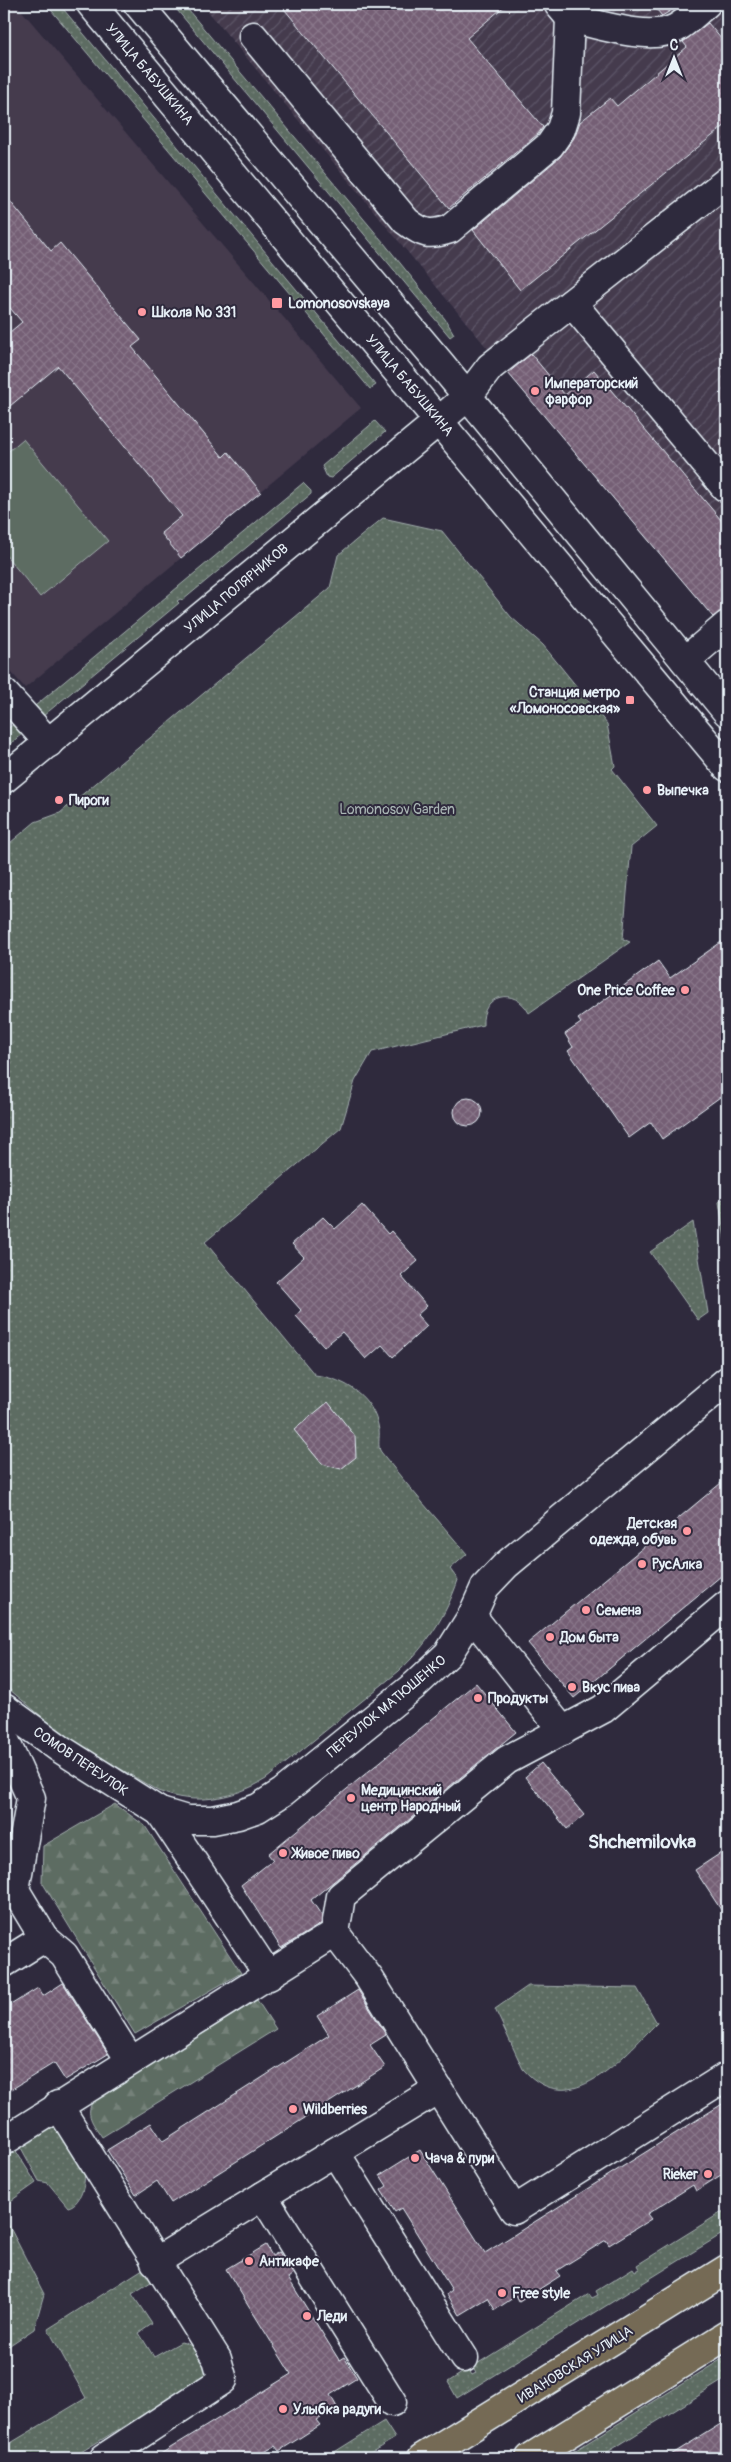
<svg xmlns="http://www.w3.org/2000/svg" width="731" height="2462" font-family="Pangolin,sans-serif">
	<defs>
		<pattern id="industrial-furrows" width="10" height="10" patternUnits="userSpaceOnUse" patternTransform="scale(1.25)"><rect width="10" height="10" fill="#443a4e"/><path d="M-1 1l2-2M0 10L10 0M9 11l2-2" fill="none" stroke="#5f5768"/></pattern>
		<pattern id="grass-dots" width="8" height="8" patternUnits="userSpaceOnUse" patternTransform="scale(1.25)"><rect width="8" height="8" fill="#5d6c62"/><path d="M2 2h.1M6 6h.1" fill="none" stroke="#748179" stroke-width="1.8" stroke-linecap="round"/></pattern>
		<pattern id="forest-firs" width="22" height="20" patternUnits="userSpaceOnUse" patternTransform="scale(1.25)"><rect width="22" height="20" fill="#5d6c62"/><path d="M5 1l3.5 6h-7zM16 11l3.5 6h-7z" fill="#748179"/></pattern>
		<pattern id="building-cross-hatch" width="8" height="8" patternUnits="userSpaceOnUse" patternTransform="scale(1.25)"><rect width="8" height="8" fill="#745e75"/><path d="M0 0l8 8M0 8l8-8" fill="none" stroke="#887689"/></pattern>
	</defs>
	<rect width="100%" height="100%" fill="#2f2a3d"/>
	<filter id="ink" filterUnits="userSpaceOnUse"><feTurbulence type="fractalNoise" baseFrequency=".02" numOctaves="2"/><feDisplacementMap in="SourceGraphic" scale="10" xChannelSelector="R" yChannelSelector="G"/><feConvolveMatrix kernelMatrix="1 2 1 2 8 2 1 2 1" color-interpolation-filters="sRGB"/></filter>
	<g filter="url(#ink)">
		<path fill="#443a4e" d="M4,4H16L361,408L25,688L4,664Z"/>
		<path fill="url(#industrial-furrows)" d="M202,4H727V607L714,618L546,419Z"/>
		<g fill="url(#grass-dots)" stroke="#a2aead">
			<path d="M46,4H59L376,385L370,389Z"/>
			<path d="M172,4H183L384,243L445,319L454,334L450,337Z"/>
			<path d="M375,421L385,432L331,478L327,477L322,466Z"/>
			<path d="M303,483L311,491V494L183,600L180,599L177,601L179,603L43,716L34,710L35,706Z"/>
			<path d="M383,518L442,531L511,617L543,645L607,724L615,766L612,769L657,826L631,847L623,939L630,942L529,1013C515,986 481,994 483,1025L372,1052L355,1081L341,1128L205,1242L315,1375C346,1379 374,1397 379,1430C380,1437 377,1447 381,1452C408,1487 438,1520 467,1554L450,1569L458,1580C446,1616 427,1645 399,1671L266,1779C233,1799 195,1806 158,1791L65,1736L4,1685V848L35,822L60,813L330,588L338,555Z"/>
			<path d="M14,724L23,733L4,749V731Z"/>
			<path d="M727,1196V1251L719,1202Z"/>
			<path d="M693,1222L708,1313L698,1320L650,1252Z"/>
			<path d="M528,1986L637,1988L657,2023C623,2056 571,2123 523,2069L495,2009Z"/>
			<path d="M53,2127L58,2128C66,2140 77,2152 82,2164C88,2176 83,2204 68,2207L48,2183L39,2181L19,2144L45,2128Z"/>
			<path d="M14,2148L36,2183L5,2205L4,2154Z"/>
			<path d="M727,2209V2231L457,2398L448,2382L468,2369L472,2375L476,2373L472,2367L589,2294L592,2298L598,2295L596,2291L633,2268L635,2271L639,2269L637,2265Z"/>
			<path d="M4,2216L44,2294L34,2329L4,2349Z"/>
			<path d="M146,2267L154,2280L132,2294L152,2324L139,2333L154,2357L181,2342C198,2346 203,2357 207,2373L204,2378L71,2458H4V2447L86,2398L48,2329Z"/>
			<path d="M727,2356V2378L598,2458H563Z"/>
			<path d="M384,2421L395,2438L362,2458H325Z"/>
		</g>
		<g fill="url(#forest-firs)" stroke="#a2aead">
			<path d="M115,1804L145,1826L241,1973L135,2034L42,1882L43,1846Z"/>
			<path d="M257,2000L276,2029L102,2137C95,2126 85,2116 92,2103Z"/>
		</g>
		<path fill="#5d6c62" stroke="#a2aead" d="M23,439L108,541L40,597L4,553V455Z"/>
		<g fill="url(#building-cross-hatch)" stroke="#e8f1f8">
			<path d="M280,4H507L467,38L543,127L538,134L449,208Z"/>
			<path d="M652,4H682L662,16Z"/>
			<path d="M708,23L727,46V124L520,290L473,230L560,157L574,138L580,122L610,98L617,106L687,47L683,42Z"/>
			<path d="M4,194L51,251L60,243L141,340L132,347L223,457L228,452L261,492L181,558L161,533L182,516L58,366L4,411V337L22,322L4,301Z"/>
			<path d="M531,354L565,395L594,370L727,527V607L724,610L713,617L508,373Z"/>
			<path d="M727,938V1092L662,1139L651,1122L629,1138L568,1051L573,1047L565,1034L581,1023L578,1019L658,961L670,978Z"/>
			<circle cx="468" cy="1112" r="14"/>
			<path d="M362,1205L388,1234L391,1231L418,1261L401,1276L427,1306L417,1315L427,1326L393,1357L382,1345L366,1359L342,1332L324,1347L296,1316L301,1310L276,1282L304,1257L292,1244L323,1217L335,1229Z"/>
			<path d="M328,1402L355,1436L356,1457L341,1469L322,1464L294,1430Z"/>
			<path d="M727,1478V1571L574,1698L528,1643Z"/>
			<path d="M476,1683L516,1732L311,1900L322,1916L321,1924L281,1948L241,1885L273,1860L268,1854Z"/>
			<path d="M541,1763L584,1815L567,1829L525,1777Z"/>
			<path d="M727,1849V1919L695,1870Z"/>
			<path d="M63,1983L108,2054L65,2080L54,2063L4,2094V2009L38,1988L43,1996Z"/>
			<path d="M358,1990L386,2035L370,2045L385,2067L171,2203L157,2181L136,2195L107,2150L151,2123L163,2141L329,2035L317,2016Z"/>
			<path d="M727,2101V2171L696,2191L693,2185L647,2214L651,2219L609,2245L606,2240L556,2271L560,2276L519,2302L516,2296L495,2310L488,2298L460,2315L447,2294L452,2290L401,2208L395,2212L381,2190L387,2186L380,2175L420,2150L485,2253Z"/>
			<path d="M266,2245L272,2256L279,2252L293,2274L288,2278L339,2360L344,2357L357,2378L330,2395L337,2407L316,2420L320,2425L279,2451L275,2446L254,2458H154L291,2374L226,2269Z"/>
			<path d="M727,2420V2458H666Z"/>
		</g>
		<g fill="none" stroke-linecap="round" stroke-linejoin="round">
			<defs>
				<g id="minor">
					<path d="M91,4L727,767"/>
					<path d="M138,4L440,363L727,712"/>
					<path d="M559,5L570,18C598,24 650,42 676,28C687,22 697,11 706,4"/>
					<path d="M253,36L406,221C423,234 429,236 450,229L550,145L561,129L566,113L570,18"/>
					<path d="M572,303L725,487"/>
					<path d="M685,661L727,625"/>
					<path d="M4,693L49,743"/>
					<path d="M4,779L440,420L468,396L490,367L727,181"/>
					<path d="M727,1605L603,1709L507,1760L341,1896L335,1933L369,1978L514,2210L727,2076"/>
					<path d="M472,1616L563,1731"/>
					<path d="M4,1708L59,1748L160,1812L187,1820H213L238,1815L258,1808L283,1792L415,1685L448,1654L472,1616L485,1587L506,1565L727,1381"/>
					<path d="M4,1738L31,1798L15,1890L4,1897"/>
					<path d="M160,1812L269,1976"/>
					<path d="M15,1890L44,1938"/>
					<path d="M4,1963L44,1938L64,1955L130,2060"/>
					<path d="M58,2105L217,2359L223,2380L104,2458"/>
					<path d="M4,2141L335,1933"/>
					<path d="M335,2152L464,2358"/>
					<path d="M263,2196L392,2402"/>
					<path d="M155,2262L438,2089"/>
				</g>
				<g id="major">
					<path d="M422,2458L727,2269"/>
					<path d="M530,2458L727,2335"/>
				</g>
			</defs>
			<use href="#minor" stroke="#e8f1f8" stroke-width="31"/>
			<use href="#major" stroke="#e8f1f8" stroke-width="31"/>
			<use href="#minor" stroke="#2f2a3d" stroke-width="28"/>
			<use href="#major" stroke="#746b55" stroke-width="28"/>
		</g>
	</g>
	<g fill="#ff9aa2" stroke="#2f2a3d" stroke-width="2">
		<rect x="271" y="297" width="12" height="12" rx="2.5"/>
		<circle cx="142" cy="312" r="5"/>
		<circle cx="535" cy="391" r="5"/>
		<rect x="625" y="695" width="10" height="10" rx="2.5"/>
		<circle cx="647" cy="790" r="5"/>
		<circle cx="59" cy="800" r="5"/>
		<circle cx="685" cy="990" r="5"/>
		<circle cx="687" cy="1531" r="5"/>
		<circle cx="642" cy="1564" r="5"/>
		<circle cx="586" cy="1610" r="5"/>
		<circle cx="550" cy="1637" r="5"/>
		<circle cx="572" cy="1687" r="5"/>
		<circle cx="478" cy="1698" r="5"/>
		<circle cx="351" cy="1798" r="5"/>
		<circle cx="283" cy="1853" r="5"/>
		<circle cx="293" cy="2109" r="5"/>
		<circle cx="415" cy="2158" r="5"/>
		<circle cx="708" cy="2174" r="5"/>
		<circle cx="249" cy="2261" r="5"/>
		<circle cx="502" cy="2293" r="5"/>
		<circle cx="307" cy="2316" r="5"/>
		<circle cx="283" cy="2409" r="5"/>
	</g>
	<g text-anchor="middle" stroke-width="4" stroke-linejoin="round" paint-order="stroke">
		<g font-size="14" fill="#e8f1f8" stroke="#2f2a3d">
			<text transform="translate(150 74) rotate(50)" y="5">УЛИЦА БАБУШКИНА</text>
			<text transform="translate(410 385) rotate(50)" y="5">УЛИЦА БАБУШКИНА</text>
			<text transform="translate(236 588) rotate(-40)" y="5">УЛИЦА ПОЛЯРНИКОВ</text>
			<text transform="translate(386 1706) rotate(-40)" y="5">ПЕРЕУЛОК МАТЮШЕНКО</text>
			<text transform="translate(81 1761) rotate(34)" y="5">СОМОВ ПЕРЕУЛОК</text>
			<text transform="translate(575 2364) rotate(-32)" y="5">ИВАНОВСКАЯ УЛИЦА</text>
		</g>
		<g font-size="14" font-weight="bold" fill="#e8f1f8" stroke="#2f2a3d" text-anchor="start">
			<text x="288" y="308">Lomonosovskaya</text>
			<text x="152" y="317">Школа № 331</text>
			<text x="545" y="388">Императорский<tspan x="545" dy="16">фарфор</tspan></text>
			<text x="620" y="697" text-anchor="end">Станция метро<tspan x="620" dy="16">«Ломоносовская»</tspan></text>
			<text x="657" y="795">Выпечка</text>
			<text x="69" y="805">Пироги</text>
			<text x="675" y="995" text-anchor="end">One Price Coffee</text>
			<text x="677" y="1528" text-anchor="end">Детская<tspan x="677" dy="16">одежда, обувь</tspan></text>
			<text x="652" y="1569">РусАлка</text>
			<text x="596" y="1615">Семена</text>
			<text x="560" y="1642">Дом быта</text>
			<text x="582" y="1692">Вкус пива</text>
			<text x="488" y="1703">Продукты</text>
			<text x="361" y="1795">Медицинский<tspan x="361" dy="16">центр Народный</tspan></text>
			<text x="293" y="1858">Живое пиво</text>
			<text x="303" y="2114">Wildberries</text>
			<text x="425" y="2163">Чача &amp; пури</text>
			<text x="698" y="2179" text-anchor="end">Rieker</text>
			<text x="259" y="2266">Антикафе</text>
			<text x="512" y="2298">Free style</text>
			<text x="317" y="2321">Леди</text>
			<text x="293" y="2414">Улыбка радуги</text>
		</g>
		<g font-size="14" fill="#a9b5b4" stroke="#2f2a3d">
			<text x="397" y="814">Lomonosov Garden</text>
		</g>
		<g font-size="19" font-weight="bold" fill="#e8f1f8" stroke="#2f2a3d">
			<text x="642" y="1848">Shchemilovka</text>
		</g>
	</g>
	<rect width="731" height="2462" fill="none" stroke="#2f2a3d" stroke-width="20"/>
	<rect x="10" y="10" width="711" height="2442" fill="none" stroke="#e8f1f8" stroke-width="2" filter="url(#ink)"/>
	<g transform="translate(674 58)" stroke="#2f2a3d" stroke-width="4" paint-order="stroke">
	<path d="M0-4L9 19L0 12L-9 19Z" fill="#e8f1f8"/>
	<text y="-8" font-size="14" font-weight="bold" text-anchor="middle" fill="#e8f1f8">С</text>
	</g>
</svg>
